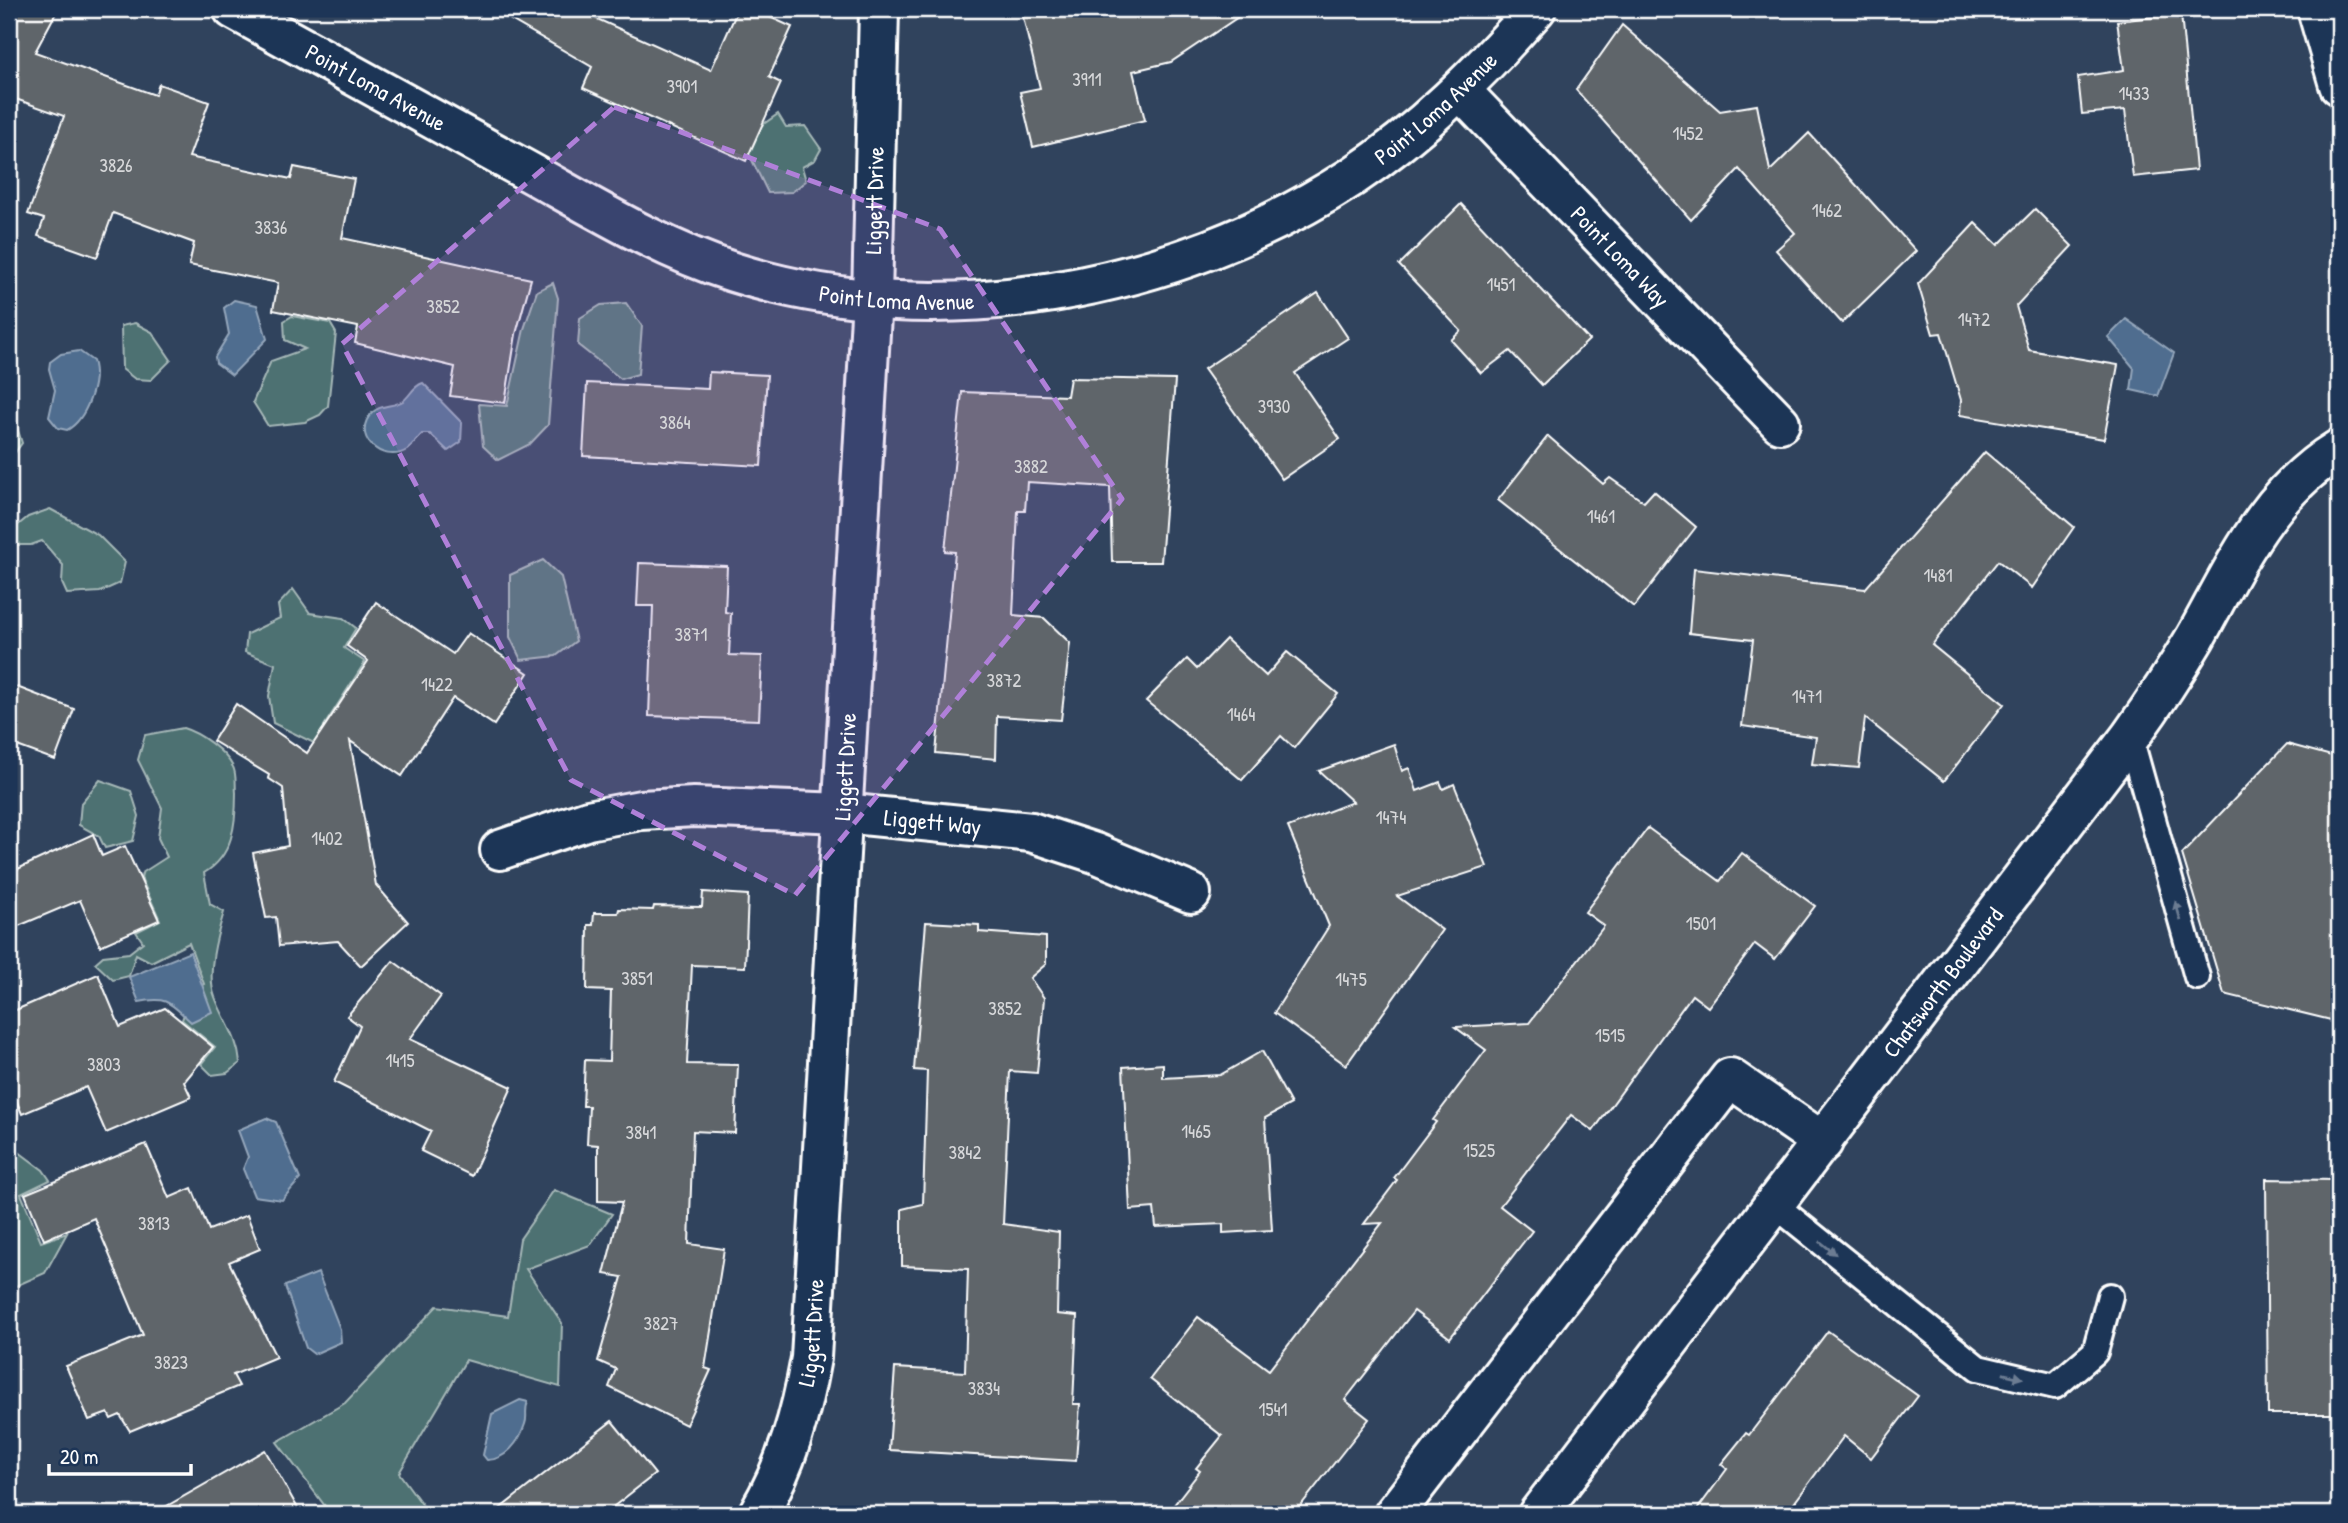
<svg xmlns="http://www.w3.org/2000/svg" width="2348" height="1523" font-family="'Patrick Hand',sans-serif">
	<rect width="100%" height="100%" fill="#30435d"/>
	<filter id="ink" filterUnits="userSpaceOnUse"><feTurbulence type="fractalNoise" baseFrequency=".0143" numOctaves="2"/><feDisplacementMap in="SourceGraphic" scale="14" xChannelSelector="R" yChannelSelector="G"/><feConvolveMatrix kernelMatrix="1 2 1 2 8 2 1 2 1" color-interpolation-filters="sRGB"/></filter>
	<g filter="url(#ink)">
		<g fill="#4e7172" stroke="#a6b8b8" stroke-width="2">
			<path d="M778,114L786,127L805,126L821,149L815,160L802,167L806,181L792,192L768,193L748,152L758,128Z"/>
			<path d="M553,283L558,298L548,425L530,444L498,460L483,446L479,404L507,406L524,329L537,291Z"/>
			<path d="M626,303L642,326L638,374L621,379L578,345L580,318L601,305Z"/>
			<path d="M292,316L330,323L336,333L328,406L320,415L305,422L268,426L253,402L271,361L305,349L285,340L284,321Z"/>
			<path d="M135,323L152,332L171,360L151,380L135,379L122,369L121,326Z"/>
			<path d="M9,413L14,418L22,443L9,461Z"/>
			<path d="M50,509L98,535L125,562L120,583L100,592L67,594L62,583L63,565L42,541L31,545H16L11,540L12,530L28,517Z"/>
			<path d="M543,560L561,577L576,641L556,656L521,660L510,637V575Z"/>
			<path d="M293,589L310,613L343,618L356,628L344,648L365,662L324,726L346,740L324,748L273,723L269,696L275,664L245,652L247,634L280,618L278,605Z"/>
			<path d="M183,728C200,733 225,751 233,767C237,774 235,785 236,793C236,824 233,856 204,873L210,904L224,912C217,935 206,974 215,997C224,1021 238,1037 240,1063L227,1073L212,1075L201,1064L215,1047L182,1020L193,989L204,984L189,943L151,962L136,954L129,976L113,980L95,963L103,956L129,953L143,942L136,932L160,920L141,878L142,873L167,857L158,838L162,808L138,760L145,735Z"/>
			<path d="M100,780L131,791L139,816L133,841L105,848L99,836L79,825L81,803Z"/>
			<path d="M15,1149L43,1170L50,1180L21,1194L41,1242L67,1233L45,1273L9,1289V1151Z"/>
			<path d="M554,1190L612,1214L590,1245L526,1269L562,1323L560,1387L466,1360L399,1473L429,1514H331L277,1442L345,1403L437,1306L508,1316L520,1239Z"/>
		</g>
		<g fill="#4f6d8f" stroke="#95a7bc" stroke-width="2">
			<path d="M234,300L257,305L267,339L232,375L216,363L215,357L229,334L224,308Z"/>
			<path d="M2126,319L2174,353L2158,396L2131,390L2134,368L2108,337Z"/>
			<path d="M79,351L93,361C100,382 86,420 67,430L58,428L49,417L55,390L49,369L50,362L61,354Z"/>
			<path d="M423,383L462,423L461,442L448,451L430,434H422C417,439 413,446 407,450C382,465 349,435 373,412C381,404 394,407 403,401C411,395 413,386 423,383Z"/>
			<path d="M190,952L212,1012L191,1022C170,1003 168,996 139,1002L129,977Z"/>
			<path d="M266,1118L276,1122L300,1179L282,1200L254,1196L243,1169L248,1157L238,1130Z"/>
			<path d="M318,1273L340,1329L341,1342L314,1354L306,1348L285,1286Z"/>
			<path d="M520,1400L528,1402C524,1410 528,1417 525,1424C519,1443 505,1460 487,1460L483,1455L492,1414Z"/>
		</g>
		<g fill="#5e656a" stroke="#fff" stroke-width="2">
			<path d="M9,9H58L35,52L155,95L159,84L209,102L189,157L291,179L294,167L354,179L342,238L531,279L516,334L505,403L450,396L455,367L355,343L358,327L273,310L278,283L189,265L194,243L113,213L97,257L38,236L44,219L28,214L64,116L10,97L9,99Z"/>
			<path d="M492,9H575L711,70L738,9H752L792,27L769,77L781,83L746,161L583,88L592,67Z"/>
			<path d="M1021,9H1250L1171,62L1133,71L1145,120L1033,147L1020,92L1040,88Z"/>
			<path d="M2181,14L2196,170L2133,177L2125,110L2082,114L2078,77L2124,70L2117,21Z"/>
			<path d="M1622,25L1720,111L1757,105L1770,171L1809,133L1916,251L1842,323L1776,250L1795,233L1739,169L1691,220L1576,90Z"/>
			<path d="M1461,204L1589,340L1542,385L1510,351L1481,373L1451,340L1461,331L1399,265Z"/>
			<path d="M2035,209L2072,246L2016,306L2029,350L2118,365L2104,439L1960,415L1961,400L1941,333L1933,334L1918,284L1975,223L1998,245Z"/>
			<path d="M1318,293L1348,338L1295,373L1340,439L1282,479L1204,369Z"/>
			<path d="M709,372L767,375L761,466L583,456L587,383L708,389Z"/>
			<path d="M1070,378L1175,380L1161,562H1112L1110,487L1027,482L1025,511H1018L1013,615L1044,618L1070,643L1061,720L997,716L996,759L936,753L955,552L945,551L962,392L1067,396Z"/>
			<path d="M1548,436L1603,484L1610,478L1644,502L1654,491L1696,527L1634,607L1498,500Z"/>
			<path d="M1985,452L2074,527L2032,588L1998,561L1932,645L2004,704L1944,781L1865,718L1859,768L1812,764L1816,737L1742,726L1753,640L1689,633L1694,569L1865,589Z"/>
			<path d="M639,563L727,566L725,612L731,613L729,655L762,656L759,720L649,716L653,606H637Z"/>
			<path d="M376,602L453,654L468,633L528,673L494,725L453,698L402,776L350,741L376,885L408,922L361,966L338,941L279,946L276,917L266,918L253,853L288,846L283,788L268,778L269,775L213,741L236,704L307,753L368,661L347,646Z"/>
			<path d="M1226,639L1266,676L1287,652L1338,694L1294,748L1281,736L1242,780L1146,701L1187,659L1197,669Z"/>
			<path d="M9,684L74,709L55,760L9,743Z"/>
			<path d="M1394,744L1402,771L1409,768L1417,791L1440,782L1443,789L1454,784L1487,867L1397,896L1442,930L1346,1065L1274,1013L1329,926L1288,827L1353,802L1319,771Z"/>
			<path d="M2287,744L2339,758V1022L2224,994L2182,854Z"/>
			<path d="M1648,828L1720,881L1742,853L1815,906L1775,959L1755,944L1708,1007L1692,995L1593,1131L1571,1115L1500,1206L1532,1231L1450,1338L1414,1311L1345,1400L1369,1419L1294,1514H1167L1200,1471L1196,1468L1222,1436L1150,1379L1198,1317L1269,1370L1382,1223L1364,1224L1397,1180L1394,1178L1436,1122L1433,1120L1486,1050L1455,1027L1529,1023L1604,926L1585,912Z"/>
			<path d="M93,834L102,856L125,846L159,920L100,946L80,900L9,930V873Z"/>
			<path d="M703,892L748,895L745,967L692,965L687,1064L738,1065L735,1133L693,1131L689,1244L724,1249L705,1368L711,1370L686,1425L609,1387L616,1369L598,1361L622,1277L604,1274L622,1202L598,1201V1145L587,1144L589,1106H583L585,1060L609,1061L611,991L587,990L588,925H593L594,913H618L619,909L653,910L654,906L702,907Z"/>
			<path d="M926,922L979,925V932L1046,937V964L1030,978L1044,998L1037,1073L1010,1071L1003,1224L1059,1232L1057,1314L1077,1316L1073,1404H1080L1076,1461L889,1450L895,1368L965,1372L968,1269L902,1266V1209L923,1204L927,1071L914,1070Z"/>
			<path d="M393,961L441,996L410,1039L512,1087L472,1176L421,1151L431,1131L334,1082L360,1026L347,1016Z"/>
			<path d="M98,974L120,1027L165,1008L213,1047L184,1082L191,1097L106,1133L86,1087L22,1114L9,1083V1013Z"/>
			<path d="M1262,1051L1291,1104L1265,1118L1272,1230L1223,1233V1224L1156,1227L1154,1208L1130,1210L1123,1067L1163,1064V1078L1220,1075Z"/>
			<path d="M146,1144L169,1198L192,1188L209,1230L247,1215L260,1249L229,1262L276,1357L233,1375L239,1386L130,1431L120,1415L111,1419L108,1413L89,1420L66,1366L143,1335L94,1218L44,1240L25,1194Z"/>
			<path d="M2266,1179L2339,1180V1414H2268Z"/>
			<path d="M1828,1331L1918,1396L1871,1458L1844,1436L1786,1514H1694L1727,1469L1721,1464L1746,1433L1749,1435Z"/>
			<path d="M612,1421L655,1474L604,1514H493Z"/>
			<path d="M265,1450L301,1514H153Z"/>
		</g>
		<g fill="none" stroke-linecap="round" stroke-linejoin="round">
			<defs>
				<g id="lane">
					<path d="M2130,737L2197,977"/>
					<path d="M1775,1205L1978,1368L2055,1386L2095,1352L2110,1296"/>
				</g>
				<g id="street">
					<path id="s1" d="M1460,90L1780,423"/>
					<path id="s2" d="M500,850L588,820L641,810L694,807L843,813L1031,832L1095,853L1191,893"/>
					<path id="s3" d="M758,1514C787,1465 801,1414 811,1358L872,298L879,9"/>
					<path d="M1394,1514L1730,1078L1823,1142"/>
				</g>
				<g id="secondary">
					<path id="s4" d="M233,9C331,63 430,117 529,172C594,208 661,249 733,272C937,337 1175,292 1352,177C1422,131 1481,71 1536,9"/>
					<path d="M2317,9L2339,85"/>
					<path id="s5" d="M1538,1514L2130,737C2153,705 2175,672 2195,638C2235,567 2266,493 2339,449"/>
				</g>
			</defs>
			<use href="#lane" stroke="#fff" stroke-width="30"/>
			<use href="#street" stroke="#fff" stroke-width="44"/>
			<use href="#secondary" stroke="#fff" stroke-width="44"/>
			<use href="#lane" stroke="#1d3557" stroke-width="24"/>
			<use href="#street" stroke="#1d3557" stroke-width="38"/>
			<use href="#secondary" stroke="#1d3557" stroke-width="38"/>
		</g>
		<defs><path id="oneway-solid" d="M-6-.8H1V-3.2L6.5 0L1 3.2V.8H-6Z" transform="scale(1.75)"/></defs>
		<g fill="#6c7c92">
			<use href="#oneway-solid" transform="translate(2178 911) rotate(-106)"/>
			<use href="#oneway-solid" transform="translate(1828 1248) rotate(39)"/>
			<use href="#oneway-solid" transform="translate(2013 1376) rotate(13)"/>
		</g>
	</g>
	<path fill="#b080d9" fill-opacity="0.2" stroke="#b080d9" stroke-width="5" stroke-dasharray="14 9" stroke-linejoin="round" d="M614,107L940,229L1122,499L795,895L571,780L342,344Z"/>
	<g text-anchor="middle" stroke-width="6" stroke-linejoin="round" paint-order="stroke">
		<g font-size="19" fill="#d7d8da">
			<text x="1087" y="86">3911</text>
			<text x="682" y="93">3901</text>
			<text x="2134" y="100">1433</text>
			<text x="1688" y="140">1452</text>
			<text x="116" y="172">3826</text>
			<text x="1827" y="217">1462</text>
			<text x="271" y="234">3836</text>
			<text x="1501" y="291">1451</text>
			<text x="443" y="313">3852</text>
			<text x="1974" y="326">1472</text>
			<text x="1274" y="413">3930</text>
			<text x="675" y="429">3864</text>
			<text x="1031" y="473">3882</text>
			<text x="1601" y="523">1461</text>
			<text x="1938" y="582">1481</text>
			<text x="691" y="641">3871</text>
			<text x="1004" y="687">3872</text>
			<text x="437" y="691">1422</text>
			<text x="1807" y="703">1471</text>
			<text x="1241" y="721">1464</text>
			<text x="1391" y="824">1474</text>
			<text x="327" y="845">1402</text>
			<text x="1701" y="930">1501</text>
			<text x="637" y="985">3851</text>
			<text x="1351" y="986">1475</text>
			<text x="1005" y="1015">3852</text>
			<text x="1610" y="1042">1515</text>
			<text x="400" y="1067">1415</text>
			<text x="104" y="1071">3803</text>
			<text x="1196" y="1138">1465</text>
			<text x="641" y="1139">3841</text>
			<text x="1479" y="1157">1525</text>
			<text x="965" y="1159">3842</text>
			<text x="154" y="1230">3813</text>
			<text x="661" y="1330">3827</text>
			<text x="171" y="1369">3823</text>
			<text x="984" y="1395">3834</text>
			<text x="1273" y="1416">1541</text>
		</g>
		<g font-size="23" fill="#fff" stroke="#1d3557">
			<text dy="8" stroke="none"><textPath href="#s4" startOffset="163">Point Loma Avenue</textPath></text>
			<text dy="8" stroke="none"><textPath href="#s4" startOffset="1320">Point Loma Avenue</textPath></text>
			<text dy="8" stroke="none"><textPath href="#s3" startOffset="1325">Liggett Drive</textPath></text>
			<text dy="8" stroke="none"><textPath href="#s1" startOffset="231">Point Loma Way</textPath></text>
			<text dy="8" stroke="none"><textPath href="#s4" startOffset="732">Point Loma Avenue</textPath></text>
			<text dy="8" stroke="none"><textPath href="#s3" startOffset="758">Liggett Drive</textPath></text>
			<text dy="8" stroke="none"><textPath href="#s2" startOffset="439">Liggett Way</textPath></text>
			<text dy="8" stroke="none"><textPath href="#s5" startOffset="668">Chatsworth Boulevard</textPath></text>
			<text dy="8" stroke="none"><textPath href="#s3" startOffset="191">Liggett Drive</textPath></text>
		</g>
	</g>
	<rect width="2348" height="1523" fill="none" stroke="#1d3557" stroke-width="35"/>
	<rect x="18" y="18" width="2313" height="1488" fill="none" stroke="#fff" stroke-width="2.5" filter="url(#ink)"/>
	<path d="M49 1464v10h142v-10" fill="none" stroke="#ffffff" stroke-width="3.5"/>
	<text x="60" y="1464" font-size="21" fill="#ffffff" stroke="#1d3557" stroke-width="5" paint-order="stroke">20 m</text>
</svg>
